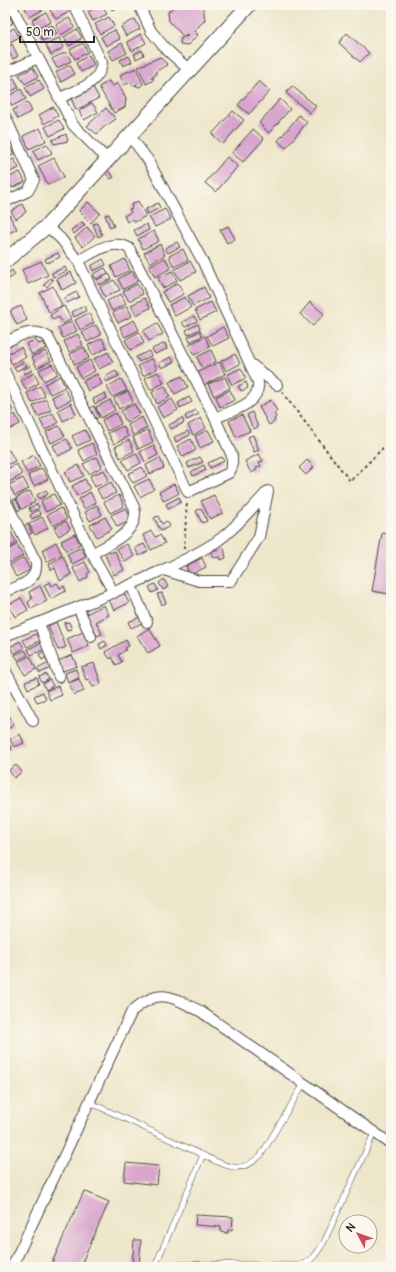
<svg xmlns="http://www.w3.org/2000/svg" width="396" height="1272" font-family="Pangolin,sans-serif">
	<rect width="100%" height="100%" fill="#fbf7ec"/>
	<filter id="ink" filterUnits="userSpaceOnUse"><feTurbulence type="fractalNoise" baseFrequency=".025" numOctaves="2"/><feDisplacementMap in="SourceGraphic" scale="8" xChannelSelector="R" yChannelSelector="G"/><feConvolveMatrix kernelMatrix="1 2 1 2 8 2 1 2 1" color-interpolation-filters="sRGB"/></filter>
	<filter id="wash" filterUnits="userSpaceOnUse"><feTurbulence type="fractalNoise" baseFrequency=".012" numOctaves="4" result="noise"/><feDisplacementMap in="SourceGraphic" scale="16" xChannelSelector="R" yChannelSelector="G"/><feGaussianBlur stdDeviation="0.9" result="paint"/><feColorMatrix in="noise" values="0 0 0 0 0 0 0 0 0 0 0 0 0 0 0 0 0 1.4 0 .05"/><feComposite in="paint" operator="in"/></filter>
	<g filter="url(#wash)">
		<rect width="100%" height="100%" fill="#eee6ca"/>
		<g id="blocks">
			<g fill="#d8a5cd">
				<path d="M30,5H41L44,9L30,17L25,8Z"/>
				<path d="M60,5H65L69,12L56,19L50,10Z"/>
				<path d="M100,5H102L107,14L93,21L88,12Z"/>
				<path d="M110,5H121L112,10Z"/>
				<path d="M176,5L203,6L205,20L194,31L198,35L188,45L180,44L181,38L188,36L182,35L169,21L168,12Z"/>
				<path d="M46,12L51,22L37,29L32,20Z"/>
				<path d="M8,13L13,23L5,27V15Z"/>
				<path d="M109,17L114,26L100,34L95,24Z"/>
				<path d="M69,18L74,27L61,35L56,25Z"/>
				<path d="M135,19L140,29L126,36L121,27Z"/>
				<path d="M52,25L57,34L43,41L38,32Z"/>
				<path d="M14,28L19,37L5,45V33Z"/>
				<path d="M77,29L82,38L69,46L64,37Z"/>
				<path d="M115,30L120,39L106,46L101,37Z"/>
				<path d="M347,33L369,53L360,62L339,43Z"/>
				<path d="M141,34L146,43L132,51L127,42Z"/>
				<path d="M59,38L64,47L51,55L46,45Z"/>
				<path d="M83,43L88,52L75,59L70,50Z"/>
				<path d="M122,43L127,53L113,60L108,51Z"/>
				<path d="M12,44L18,56L13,59L6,48Z"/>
				<path d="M142,50L144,55L136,59L134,54Z"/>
				<path d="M66,52L71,61L57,68L52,59Z"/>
				<path d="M89,55L94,65L81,72L76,63Z"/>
				<path d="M129,56L132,62L123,66L120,60Z"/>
				<path d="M160,57L168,65L156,71V75L150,78H154L152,81L146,84L138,67Z"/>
				<path d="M70,65L75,74L61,82L56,72Z"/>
				<path d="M33,68L38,77L25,84L19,75Z"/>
				<path d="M136,68L143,84L140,87L136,86L137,84L133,86L131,82L124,85L120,75Z"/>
				<path d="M14,78L19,87L5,95V83Z"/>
				<path d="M39,80L44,89L30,97L25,87Z"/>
				<path d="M109,81L112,86L118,83L126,98L125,107L114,113L99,87Z"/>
				<path d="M259,81L270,91L249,114L238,105Z"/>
				<path d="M292,86L316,106L310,113L286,93Z"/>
				<path d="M93,87L99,98L76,110L71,98Z"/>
				<path d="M21,89L26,99L12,106L7,97Z"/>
				<path d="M280,99L290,109L269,133L259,123Z"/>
				<path d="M27,102L32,111L18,119L13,110Z"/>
				<path d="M92,103L98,112L84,120L79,111Z"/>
				<path d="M53,107L58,116L44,124L39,115Z"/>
				<path d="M106,108L116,119L104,127L97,134L87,126Z"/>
				<path d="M233,111L244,120L223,144L212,134Z"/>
				<path d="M299,115L307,122L286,148L278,141Z"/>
				<path d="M59,120L64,129L50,136L45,127Z"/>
				<path d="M40,128L46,141L29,149L23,136Z"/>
				<path d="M253,129L264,139L243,162L232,153Z"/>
				<path d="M66,134L68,141L54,144L52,140Z"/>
				<path d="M47,144L52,153L38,160L33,151Z"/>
				<path d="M9,145L14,154L5,159V147Z"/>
				<path d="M227,157L238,166L216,192L205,183Z"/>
				<path d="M54,158L64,177L48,185L38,166Z"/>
				<path d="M14,159L19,168L6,174L5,163Z"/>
				<path d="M107,170L114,177L111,179L105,173Z"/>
				<path d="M20,172L25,182L12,188L7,178Z"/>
				<path d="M138,201L146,216L135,222L133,219L127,222L124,216L131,212L129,209L132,208L131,205Z"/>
				<path d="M88,202L100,213L91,223L79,211Z"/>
				<path d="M158,203L160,208L148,214L146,209Z"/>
				<path d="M22,204L26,212L16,219L11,211Z"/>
				<path d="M165,209L171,219L155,227L149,217Z"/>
				<path d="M7,211L17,229L5,235V212Z"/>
				<path d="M109,214L114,226L110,228L105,215Z"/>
				<path d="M82,222L85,225L74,234L71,230Z"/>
				<path d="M97,223L102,235L98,237L93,224Z"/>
				<path d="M147,224L149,230L137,236L134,230Z"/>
				<path d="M228,226L235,239L227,243L220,230Z"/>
				<path d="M87,227L95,236L83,247L75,238Z"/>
				<path d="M154,231L159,241L143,249L138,239Z"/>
				<path d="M177,242L180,247L168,253L165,248Z"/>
				<path d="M160,244L165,255L150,263L144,253Z"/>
				<path d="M183,249L188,260L174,267L169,256Z"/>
				<path d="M58,253L60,257L47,263L45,259Z"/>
				<path d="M165,258L171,268L155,277L149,266Z"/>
				<path d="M103,259L106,265L93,271L91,266Z"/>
				<path d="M125,259L130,270L116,277L111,266Z"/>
				<path d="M41,261L48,275L28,284L22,270Z"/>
				<path d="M190,261L196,272L180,280L174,270Z"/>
				<path d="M65,267L67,271L53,277L52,273Z"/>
				<path d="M105,268L108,273L96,279L93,274Z"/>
				<path d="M12,270L15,275L9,279L6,275Z"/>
				<path d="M132,271L137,282L123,289L118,279Z"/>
				<path d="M172,271L177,281L163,288L158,278Z"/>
				<path d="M71,272L76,283L62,290L57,279Z"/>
				<path d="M109,274L112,279L99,285L97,280Z"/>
				<path d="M50,278L53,280L47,287L44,285Z"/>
				<path d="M114,280L120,290L105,297L100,287Z"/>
				<path d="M178,283L184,294L168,302L162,292Z"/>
				<path d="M137,284L143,294L129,301L123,291Z"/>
				<path d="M53,286L62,306L49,312L40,293Z"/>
				<path d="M204,287L209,298L193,306L188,296Z"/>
				<path d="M77,292L79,297L67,303L64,298Z"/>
				<path d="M121,294L126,304L112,311L107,301Z"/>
				<path d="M185,297L191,307L175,316L169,305Z"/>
				<path d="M145,298L150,308L136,315L131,305Z"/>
				<path d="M211,302L216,312L200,320L195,310Z"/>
				<path d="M310,302L324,314L313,326L300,314Z"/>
				<path d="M21,306L27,320L17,325L10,311Z"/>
				<path d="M64,306L71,319L63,324L59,317L53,320L50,315Z"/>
				<path d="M84,306L86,311L74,317L72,312Z"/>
				<path d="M127,306L132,316L118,323L113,313Z"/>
				<path d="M89,313L94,323L80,330L75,320Z"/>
				<path d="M194,316L197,321L185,327L182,322Z"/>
				<path d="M134,320L139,330L125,337L120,327Z"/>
				<path d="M72,321L77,331L63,338L58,328Z"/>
				<path d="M157,323L163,334L149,341L143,331Z"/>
				<path d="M198,324L200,329L188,335L186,330Z"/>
				<path d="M96,325L101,335L87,342L82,332Z"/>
				<path d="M223,327L229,338L213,346L207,336Z"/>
				<path d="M200,331L202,336L190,342L188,337Z"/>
				<path d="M139,332L144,343L130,350L125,340Z"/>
				<path d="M78,334L83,345L69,352L64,341Z"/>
				<path d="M205,336L210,347L194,355L189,345Z"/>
				<path d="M102,338L107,348L93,355L88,345Z"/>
				<path d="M35,340L39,344L43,342L46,348L32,355L26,344Z"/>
				<path d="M165,343L167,349L155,354L152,349Z"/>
				<path d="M21,347L26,357L12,364L7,354Z"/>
				<path d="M84,347L89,358L75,365L70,354Z"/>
				<path d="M211,350L216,361L202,368L197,357Z"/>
				<path d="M45,351L51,361L37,368L32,357Z"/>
				<path d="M149,351L151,356L139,362L136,357Z"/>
				<path d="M108,352L113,362L99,369L94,359Z"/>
				<path d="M235,354L240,364L226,371L221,361Z"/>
				<path d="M171,357L174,362L162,368L159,363Z"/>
				<path d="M152,358L157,369L143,376L138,366Z"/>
				<path d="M90,360L95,371L81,378L76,367Z"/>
				<path d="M24,362L27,366L16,371L14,367Z"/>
				<path d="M219,362L225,374L204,385L198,372Z"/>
				<path d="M52,364L58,374L44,381L39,370Z"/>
				<path d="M30,366L32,370L25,374L23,370Z"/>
				<path d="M241,368L246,378L232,385L227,375Z"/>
				<path d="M116,371L119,376L106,382L104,377Z"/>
				<path d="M158,372L164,383L150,390L145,378Z"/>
				<path d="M34,373L39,383L26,390L21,380Z"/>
				<path d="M97,374L102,384L88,391L83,381Z"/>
				<path d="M60,376L65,387L50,394L45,384Z"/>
				<path d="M182,376L188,387L175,394L169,382Z"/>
				<path d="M225,377L230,388L214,396L208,384Z"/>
				<path d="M121,379L127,390L112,397L107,387Z"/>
				<path d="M246,382L248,388L241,391L238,386Z"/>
				<path d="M40,386L45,396L32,403L27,393Z"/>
				<path d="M165,386L170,397L157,404L152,392Z"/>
				<path d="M65,390L71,400L57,407L52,397Z"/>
				<path d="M230,390L235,400L220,407L216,397Z"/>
				<path d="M128,391L133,402L119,409L114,398Z"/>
				<path d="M105,393L107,398L95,404L93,399Z"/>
				<path d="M189,397L192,402L180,408L178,403Z"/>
				<path d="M46,399L51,410L38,417L33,406Z"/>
				<path d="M172,399L178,410L163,418L157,407Z"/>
				<path d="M110,400L115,410L101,418L96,407Z"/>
				<path d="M271,400L277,411L274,413L276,417L274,419L275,421L269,425L259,407Z"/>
				<path d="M8,401L13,411L5,416V403Z"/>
				<path d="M71,403L76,414L63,421L58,410Z"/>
				<path d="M134,404L140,414L126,422L121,411Z"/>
				<path d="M94,406L99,417L96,419L90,408Z"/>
				<path d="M196,410L199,414L187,420L185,416Z"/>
				<path d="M252,412L258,427L253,429L247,415Z"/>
				<path d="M53,413L58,423L45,430L40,420Z"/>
				<path d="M116,413L121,424L107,431L102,420Z"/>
				<path d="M15,414L20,424L6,431L5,419Z"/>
				<path d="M242,415L250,431L236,437L229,421Z"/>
				<path d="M142,417L147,428L133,435L128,425Z"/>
				<path d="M182,418L184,423L171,429L169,425Z"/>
				<path d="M201,418L206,428L193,435L188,425Z"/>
				<path d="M59,426L65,436L51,443L46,432Z"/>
				<path d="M123,426L128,437L114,444L108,433Z"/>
				<path d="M85,430L90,440L77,446L72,436Z"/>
				<path d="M148,430L153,442L138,449L133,437Z"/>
				<path d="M208,430L214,441L200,448L195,436Z"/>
				<path d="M188,431L190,435L176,442L174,437Z"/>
				<path d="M253,435L259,450L254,452L248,437Z"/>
				<path d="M67,439L72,449L58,456L53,445Z"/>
				<path d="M191,439L196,450L183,457L177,446Z"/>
				<path d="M129,440L134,451L120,458L115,447Z"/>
				<path d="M92,443L97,454L84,461L78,450Z"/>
				<path d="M153,445L158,455L145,462L140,452Z"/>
				<path d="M9,450L15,461L5,466V452Z"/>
				<path d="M136,453L141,463L128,470L122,460Z"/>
				<path d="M259,454L263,461L259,462L261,466L256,468L257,470L251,473L245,461Z"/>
				<path d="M34,455L40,466L27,473L21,462Z"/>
				<path d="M97,457L102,467L89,474L83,464Z"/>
				<path d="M200,457L203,462L189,468L187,463Z"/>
				<path d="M222,457L224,461L210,468L208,463Z"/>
				<path d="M160,458L164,468L150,474L146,465Z"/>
				<path d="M307,460L314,467L306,475L299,468Z"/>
				<path d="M17,464L22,475L9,482L5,474V470Z"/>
				<path d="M78,465L84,476L70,482L65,472Z"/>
				<path d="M204,465L206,470L193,476L191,472Z"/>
				<path d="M142,467L147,476L133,483L128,474Z"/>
				<path d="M42,468L48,479L34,486L28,475Z"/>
				<path d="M104,470L109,480L95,487L90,476Z"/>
				<path d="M23,478L29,489L15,496L9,485Z"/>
				<path d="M85,479L90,489L77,496L72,486Z"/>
				<path d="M149,479L154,489L140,497L134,486Z"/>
				<path d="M111,482L116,493L102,499L97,489Z"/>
				<path d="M174,484L179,493L164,501L159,492Z"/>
				<path d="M46,490L48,494L40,499L37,495Z"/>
				<path d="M30,491L35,502L22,509L16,498Z"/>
				<path d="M90,492L96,503L84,509L79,499Z"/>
				<path d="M54,494L60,505L46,512L41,501Z"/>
				<path d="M119,495L124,506L110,513L104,502Z"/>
				<path d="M214,495L223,513L210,519L201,501Z"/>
				<path d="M179,497L181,502L168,509L166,504Z"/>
				<path d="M16,499L21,509L18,511L13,500Z"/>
				<path d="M37,504L39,508L31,512L29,508Z"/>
				<path d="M97,505L102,515L90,521L85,512Z"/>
				<path d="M61,508L67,519L53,526L47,515Z"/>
				<path d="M126,508L132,520L117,527L111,515Z"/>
				<path d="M201,508L207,521L202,523L196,511Z"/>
				<path d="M38,510L41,515L32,519L30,515Z"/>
				<path d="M158,516L162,524L167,521L170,526L161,531L154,518Z"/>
				<path d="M42,517L48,528L35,535L29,524Z"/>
				<path d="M105,517L112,529L97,537L90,525Z"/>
				<path d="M66,521L70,529L59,536L54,528Z"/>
				<path d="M28,524L32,533L28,535L24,526Z"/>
				<path d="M151,531L155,537L160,535L165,543L151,550L143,535Z"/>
				<path d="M11,532L17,543L5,549V535Z"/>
				<path d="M382,533L391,534L390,594L372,591Z"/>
				<path d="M75,534L80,544L66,551L61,541Z"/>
				<path d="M56,542L62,554L47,562L42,550Z"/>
				<path d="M127,544L134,556L125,562L117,549Z"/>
				<path d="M144,544L148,551L139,556L135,548Z"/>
				<path d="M17,545L23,556L9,563L5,551Z"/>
				<path d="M81,547L86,557L72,564L67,554Z"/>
				<path d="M224,548L226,558L220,560L219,557L213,558L211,551Z"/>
				<path d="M115,551L124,570L114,575L105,555Z"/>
				<path d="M63,556L71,574L60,581L55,568L51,570L49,564Z"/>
				<path d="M24,558L30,570L16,577L10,565Z"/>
				<path d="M202,558L206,567L190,575L186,566Z"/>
				<path d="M85,562L90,572L87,574L88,577L80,582L73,568Z"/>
				<path d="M164,579L168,587L163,590L159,583Z"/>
				<path d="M50,582L52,586L57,583L60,588L64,586L66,591L51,599L44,585Z"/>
				<path d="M155,584L158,590L152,593L149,587Z"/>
				<path d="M40,586L47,601L31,609L28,602L32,599L29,592Z"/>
				<path d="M124,593L129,603L114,610L109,600Z"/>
				<path d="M162,593L166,603L162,605L157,594Z"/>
				<path d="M21,598L28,610L15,617L8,605Z"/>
				<path d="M104,605L109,615L96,622L102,634L97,636L86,614Z"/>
				<path d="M5,607L10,619L5,621Z"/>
				<path d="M140,617L142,623L131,628L128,622Z"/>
				<path d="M56,622L66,647L58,650L48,626Z"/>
				<path d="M69,622L72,629L67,630L64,623Z"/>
				<path d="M149,628L160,646L148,653L137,636Z"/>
				<path d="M83,632L89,646L73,653L67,639Z"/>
				<path d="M38,633L41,640L27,647L23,640Z"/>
				<path d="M126,640L129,646L125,648L126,650L118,655L122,662L116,665L112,657L110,659L105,652Z"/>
				<path d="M20,641L24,648L14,654L10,647Z"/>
				<path d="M105,641L107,645L101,649L99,644Z"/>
				<path d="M43,642L45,649L31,655L28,649Z"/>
				<path d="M25,650L28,655L18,660L15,655Z"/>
				<path d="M45,651L48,656L42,660L39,654Z"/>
				<path d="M72,655L77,666L63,671L58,661Z"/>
				<path d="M30,656L36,669L25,675L18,662Z"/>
				<path d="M51,662L53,667L40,673L37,669Z"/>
				<path d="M94,663L101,684L93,687L89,679L86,680L81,667Z"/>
				<path d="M76,669L79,678L68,682L65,673Z"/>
				<path d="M46,674L49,679L42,683L39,677Z"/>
				<path d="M37,678L39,684L28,689L25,682Z"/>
				<path d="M79,679L84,691L74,695L69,683Z"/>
				<path d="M50,680L53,686L46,690L43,684Z"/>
				<path d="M58,686L62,695L50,700L46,691Z"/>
				<path d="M43,692L46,699L37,702L34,696Z"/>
				<path d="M8,713L14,725L8,729L5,723V714Z"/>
				<path d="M20,734L24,743L14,747L10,739Z"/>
				<path d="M8,742L12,749L5,753V743Z"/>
				<path d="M16,765L22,772L14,778L9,770Z"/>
				<path d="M126,1163L159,1166L157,1185L124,1181Z"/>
				<path d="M84,1191L109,1202L80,1267H50Z"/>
				<path d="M196,1215L233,1217L232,1230H228V1233L221,1232V1227L195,1225Z"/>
				<path d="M134,1240H141L139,1267H132Z"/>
			</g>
		</g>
	</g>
	<g filter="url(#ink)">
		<use href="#blocks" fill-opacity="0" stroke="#484743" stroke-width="1"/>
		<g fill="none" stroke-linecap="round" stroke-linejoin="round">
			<defs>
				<g id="lane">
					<path d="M89,1102L203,1155L155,1266"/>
					<path d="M203,1155C225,1166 240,1176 261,1155L303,1085"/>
					<path d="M156,1264L300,1265C313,1261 317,1253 324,1242L374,1133"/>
				</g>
				<g id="street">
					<path d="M11,5L73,125L107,159"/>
					<path d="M139,5L151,31L165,48L189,70"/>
					<path d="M5,73L38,58"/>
					<path d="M60,98C76,90 100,84 102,63L74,5"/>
					<path d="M5,116L34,180L28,191L5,202"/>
					<path d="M130,136L148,160L203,262L258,382C261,404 231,411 215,418"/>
					<path d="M47,226L61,239L78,261L188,492L229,473L232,467V456L215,418L129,248C111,238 93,253 78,261"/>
					<path d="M5,342C20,336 32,327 48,337L134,507C141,532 109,543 92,554"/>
					<path d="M252,365L277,385"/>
					<path d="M5,372L92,554L114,593"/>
					<path d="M5,500L36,562C38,582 20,585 5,592"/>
					<path d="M131,585L147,622"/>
					<path d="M78,607L91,637"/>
					<path d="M39,623L59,677"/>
					<path d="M5,636C56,616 107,597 156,573C177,564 197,554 216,542C235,529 251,509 268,491L259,537L231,581H199L164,570"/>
					<path d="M5,670L33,721"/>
					<path d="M12,1267L132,1011C160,987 170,996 200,1011L391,1144"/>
				</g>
				<path id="secondary" d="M5,261L47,226L249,5"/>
			</defs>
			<use href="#lane" stroke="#484743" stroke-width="6"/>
			<use href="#street" stroke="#484743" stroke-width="12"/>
			<use href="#secondary" stroke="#484743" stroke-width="16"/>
			<g stroke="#484743" stroke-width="2" stroke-dasharray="3 3" stroke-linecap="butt">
				<path d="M282,392L350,481L391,440"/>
				<path d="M184,549L187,502"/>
			</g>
			<use href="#lane" stroke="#fff" stroke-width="5"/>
			<use href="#street" stroke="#fff" stroke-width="10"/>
			<use href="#secondary" stroke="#fff" stroke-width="14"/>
		</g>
	</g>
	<rect width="396" height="1272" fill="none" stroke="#fbf7ec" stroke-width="20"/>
	<g transform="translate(358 1234) rotate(311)"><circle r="19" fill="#fbf7ec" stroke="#a8a59f"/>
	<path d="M0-3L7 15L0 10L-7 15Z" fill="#d1495b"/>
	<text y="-6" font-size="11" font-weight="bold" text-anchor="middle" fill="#2b2b2b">N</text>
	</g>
	<path d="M20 36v6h74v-6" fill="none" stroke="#2b2b2b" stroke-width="2"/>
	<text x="26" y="36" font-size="12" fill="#2b2b2b" stroke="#fbf7ec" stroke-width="3" paint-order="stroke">50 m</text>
</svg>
